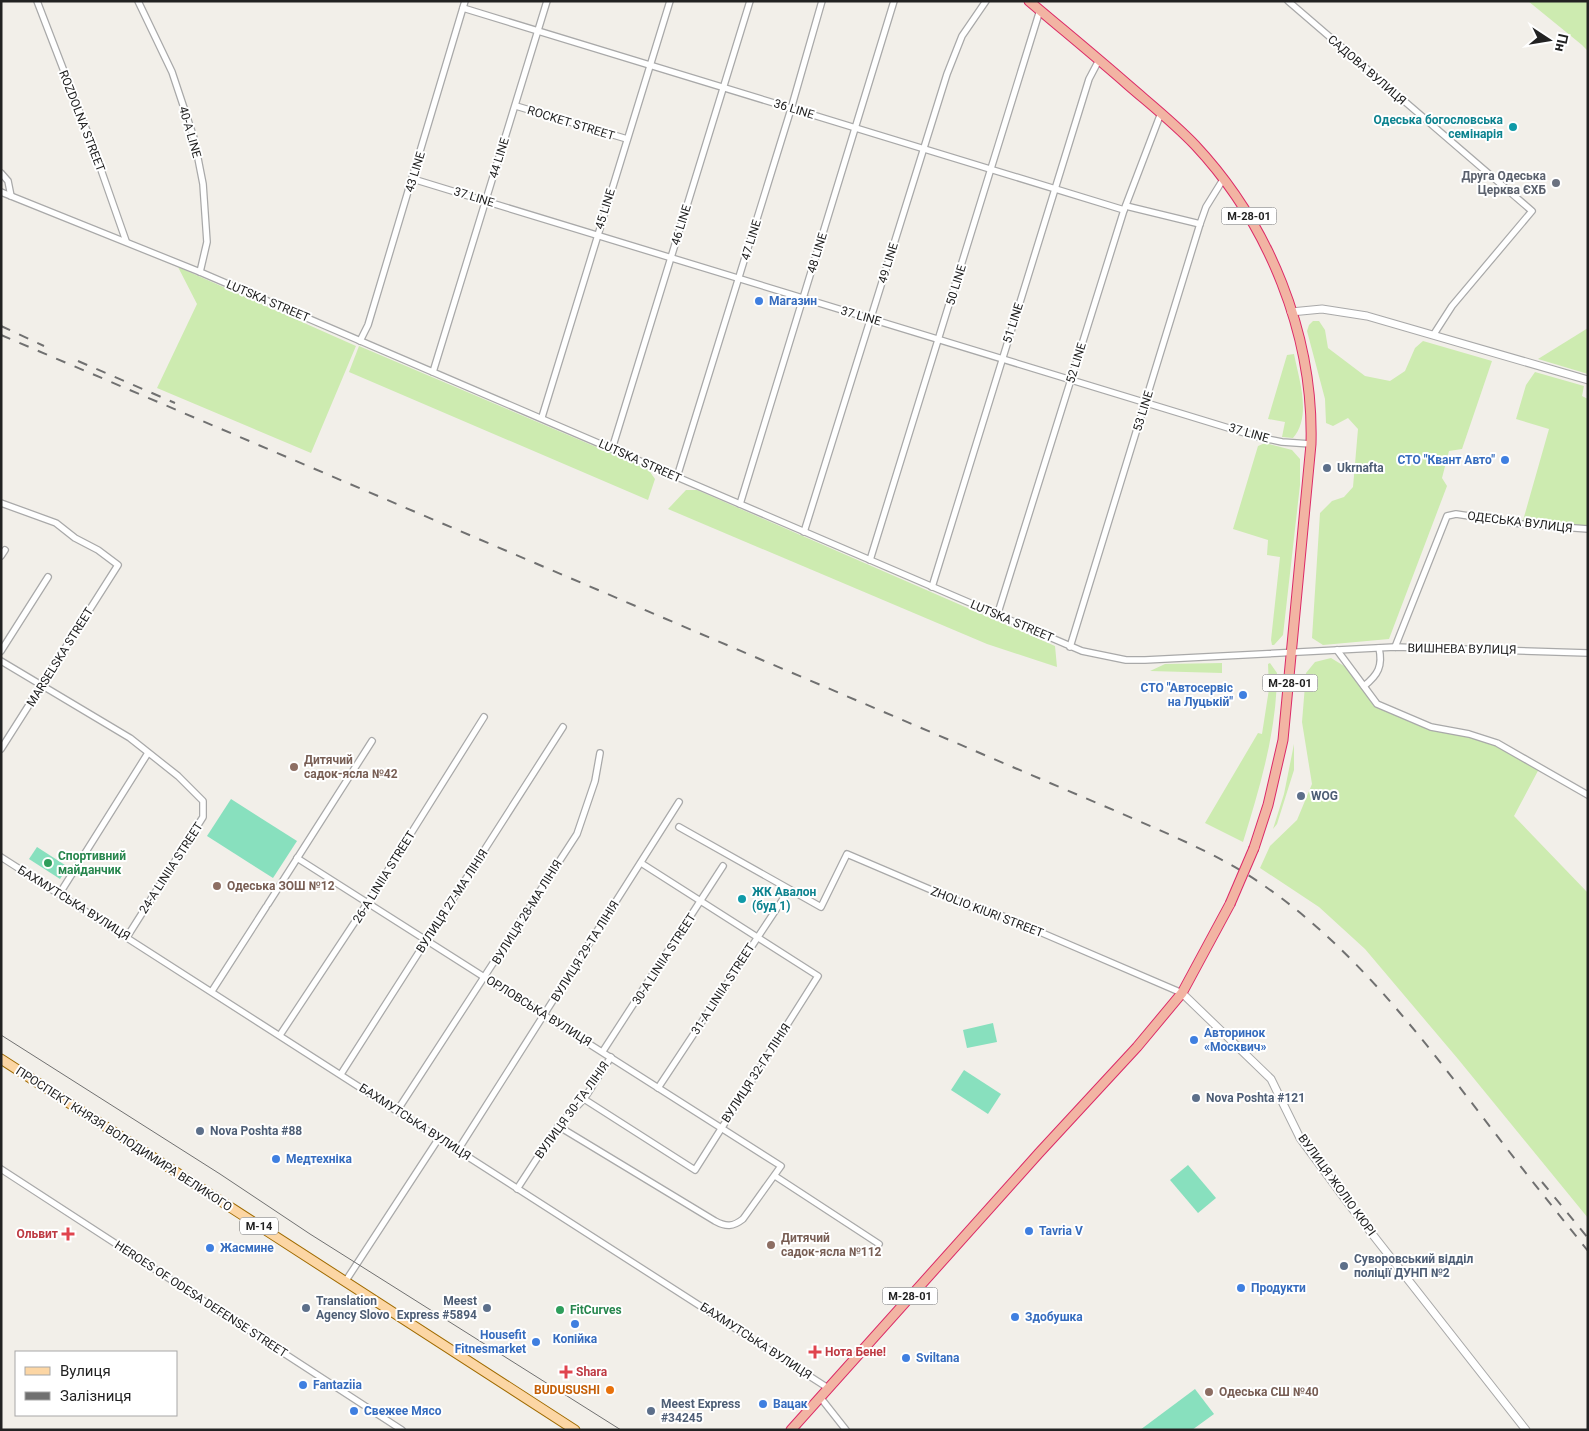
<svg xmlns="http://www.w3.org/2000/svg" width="1589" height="1431" font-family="Roboto,sans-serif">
	<rect width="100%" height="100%" fill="#f2efe9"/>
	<g fill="#cdebb0">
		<path d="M1528,1H1588V51L1582,45Z"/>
		<path d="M178,267L356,346L311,453L157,388L197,304Z"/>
		<path d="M1313,321H1319L1325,330L1328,348L1365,376L1390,381L1405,371L1415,348L1423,341L1492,361L1462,449L1449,451L1442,478L1447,486L1389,639L1323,645L1312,638L1320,513L1332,501L1344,497L1353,487L1358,429L1348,418L1333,426L1326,423L1325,399L1307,331L1309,325Z"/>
		<path d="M1588,328V374L1538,359Z"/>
		<path d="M359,346L648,469L655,479L648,500L349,372Z"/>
		<path d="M1294,354C1299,380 1312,416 1293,438L1282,437L1285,422L1268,419L1287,355Z"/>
		<path d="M1535,372L1584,386L1582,396L1588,399V529L1522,524L1549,429L1516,419L1526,385Z"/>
		<path d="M1265,443L1292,450L1300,459V485L1283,635L1274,645H1272L1271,640L1280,557L1267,555L1268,540L1233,529L1258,446Z"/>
		<path d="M686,490H697L1055,646L1057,667L987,644L668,509Z"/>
		<path d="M1331,658L1354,672L1372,699L1431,727L1486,739L1540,767L1514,816L1588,893V1218L1458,1059L1365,949L1319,907L1260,868L1270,846L1297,820L1312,784L1302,722L1306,673L1315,662Z"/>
		<path d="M1222,663V673L1150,671L1165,664Z"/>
		<path d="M1270,663L1277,673C1277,730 1260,787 1243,842L1205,823L1258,733L1262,734L1269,689L1268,664Z"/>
		<path d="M1294,744V770L1277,824L1273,829L1284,794Z"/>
	</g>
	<g fill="#88e0be">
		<path d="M231,799L297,841L273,878L207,836Z"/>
		<path d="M37,847L68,867L60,879L29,859Z"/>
		<path d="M993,1023L997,1042L967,1048L963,1030Z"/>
		<path d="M964,1070L1001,1094L988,1114L951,1090Z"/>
		<path d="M1188,1165L1216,1198L1198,1213L1170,1180Z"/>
		<path d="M1195,1389L1214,1414L1192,1430H1140Z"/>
	</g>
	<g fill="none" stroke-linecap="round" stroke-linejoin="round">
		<defs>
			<g id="minor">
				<path d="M37,1L92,144L126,241"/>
				<path d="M138,1L172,72L194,138L203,184L207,242L200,272"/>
				<path d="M1288,1L1532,211L1452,306L1434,334"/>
				<path d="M463,8L1124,210"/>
				<path d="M516,106L627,139"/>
				<path d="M1,173L8,181L11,196"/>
				<path d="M413,179L1258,437L1282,442L1311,444"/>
				<path d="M1,192L200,272L1082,651L1126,660H1145L1395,647L1588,653"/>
				<path d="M1126,206L1200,224"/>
				<path d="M360,341L368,325L465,1"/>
				<path d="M433,372L547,1"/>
				<path d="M542,417L670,1"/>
				<path d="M612,449L750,1"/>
				<path d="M677,477L791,109L822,1"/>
				<path d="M1,503L56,523L75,538L98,550L118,565L1,749"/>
				<path d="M740,504L894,1"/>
				<path d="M804,532L947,74L962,36L986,1"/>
				<path d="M1,556L5,550"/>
				<path d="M870,560L1040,10"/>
				<path d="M932,587L1089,79L1099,60"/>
				<path d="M997,616L1124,210L1161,113"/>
				<path d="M1070,647L1200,224L1206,207L1224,178"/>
				<path d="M1395,647L1447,516L1456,514L1522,524L1588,529"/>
				<path d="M1337,650L1377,704L1431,727L1469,734L1497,743L1588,795"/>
				<path d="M1,651L48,577"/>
				<path d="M1,661L130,738L178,776L203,801V817L127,937"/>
				<path d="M1364,686C1378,675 1383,666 1379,648"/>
				<path d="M679,827L821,907L847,854L976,909L991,911L1182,993"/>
				<path d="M1,857L828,1388"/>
				<path d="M297,858L781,1166L743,1219C733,1227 726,1227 715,1221L558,1126"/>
				<path d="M60,893L148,753"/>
				<path d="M268,904L372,741"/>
				<path d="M212,991L266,907"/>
				<path d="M280,1035L368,902L484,717"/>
				<path d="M603,1051L723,866"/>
				<path d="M341,1074L563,727"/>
				<path d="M658,1088L789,890"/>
				<path d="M584,1099L695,1170L818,976L641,863"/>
				<path d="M397,1111L577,834L595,781L600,753"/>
				<path d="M458,1150L679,802"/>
				<path d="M1,1169L402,1430"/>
				<path d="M775,1176L879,1244"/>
				<path d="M517,1189L558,1126L584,1099L611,1057"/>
				<path d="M345,1282L439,1138"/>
				<path d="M820,1397L846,1430"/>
			</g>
			<g id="tertiary">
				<path d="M1291,312L1322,309L1367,316L1588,380"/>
				<path d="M1182,993L1271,1079L1300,1138L1351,1207L1526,1430"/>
			</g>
			<path id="primary" d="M1,1059L575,1430"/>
			<g id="trunk">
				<path d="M1029,1C1062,29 1095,56 1127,84C1150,104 1174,123 1195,145C1269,224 1314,335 1311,444L1283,740L1268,805L1254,848"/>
				<path d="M791,1430L1039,1153L1137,1047L1182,993L1230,904"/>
			</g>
		</defs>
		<use href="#minor" stroke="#a9a9a9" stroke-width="8"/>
		<use href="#tertiary" stroke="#a9a9a9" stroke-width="9"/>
		<use href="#primary" stroke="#a06b00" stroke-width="11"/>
		<use href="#trunk" stroke="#dc2a67" stroke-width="11"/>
		<use href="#minor" stroke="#fff" stroke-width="5.5"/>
		<use href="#tertiary" stroke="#fff" stroke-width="7"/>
		<use href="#primary" stroke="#fcd6a4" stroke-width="9"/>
		<use href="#trunk" stroke="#f2b4a3" stroke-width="9"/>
		<path stroke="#707070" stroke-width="1" d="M1,1035L220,1174L310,1234L621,1430"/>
		<g stroke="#707070" stroke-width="2" stroke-dasharray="10 10" stroke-linecap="butt">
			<path d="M1,326L44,346"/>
			<path d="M1,335L1118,812C1168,834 1221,855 1266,887C1365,956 1435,1056 1508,1150C1534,1184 1561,1217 1588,1251"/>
			<path d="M78,361L175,403"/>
			<path d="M1542,1182L1588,1238"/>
		</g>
		<defs>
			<path id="trunk-bridge" d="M1230,904L1254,848"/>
		</defs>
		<use href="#trunk-bridge" stroke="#dc2a67" stroke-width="11" stroke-linecap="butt"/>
		<use href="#trunk-bridge" stroke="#f2b4a3" stroke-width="9"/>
	</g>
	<g fill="#0f9aa8" stroke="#fff" stroke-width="2">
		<circle cx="1513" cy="127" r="5"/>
		<circle cx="742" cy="899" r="5"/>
	</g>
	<circle fill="#6b7280" stroke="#fff" stroke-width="2" cx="1556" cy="183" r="5"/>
	<g fill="#3f7fe0" stroke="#fff" stroke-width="2">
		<circle cx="759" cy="301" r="5"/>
		<circle cx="1505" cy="460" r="5"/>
		<circle cx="1243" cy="695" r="5"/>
		<circle cx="1194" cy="1040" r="5"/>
		<circle cx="276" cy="1159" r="5"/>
		<circle cx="1029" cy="1231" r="5"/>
		<circle cx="210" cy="1248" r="5"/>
		<circle cx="1241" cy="1288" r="5"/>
		<circle cx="1015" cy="1317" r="5"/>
		<circle cx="575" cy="1324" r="5"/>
		<circle cx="536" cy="1342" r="5"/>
		<circle cx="906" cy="1358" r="5"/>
		<circle cx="303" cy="1385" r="5"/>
		<circle cx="763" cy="1404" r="5"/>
		<circle cx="354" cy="1411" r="5"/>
	</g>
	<g fill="#5c6f8a" stroke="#fff" stroke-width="2">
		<circle cx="1327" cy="468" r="5"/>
		<circle cx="1301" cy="796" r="5"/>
		<circle cx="1196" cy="1098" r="5"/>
		<circle cx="200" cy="1131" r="5"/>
		<circle cx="1344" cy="1266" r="5"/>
		<circle cx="306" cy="1308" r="5"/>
		<circle cx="487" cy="1308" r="5"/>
		<circle cx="651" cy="1411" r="5"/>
	</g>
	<g fill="#8d6e63" stroke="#fff" stroke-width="2">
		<circle cx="294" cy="767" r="5"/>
		<circle cx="217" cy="886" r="5"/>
		<circle cx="771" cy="1245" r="5"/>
		<circle cx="1209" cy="1392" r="5"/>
	</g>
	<g fill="#2e9e5b" stroke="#fff" stroke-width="2">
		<circle cx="48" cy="863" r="5"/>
		<circle cx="560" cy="1310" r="5"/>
	</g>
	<g fill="#e0444e" stroke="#fff" stroke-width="2">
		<path d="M65.5 1226.5h5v5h5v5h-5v5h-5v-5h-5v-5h5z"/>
		<path d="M812.5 1344.5h5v5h5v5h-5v5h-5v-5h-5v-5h5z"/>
		<path d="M563.5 1364.5h5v5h5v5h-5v5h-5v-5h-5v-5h5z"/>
	</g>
	<circle fill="#e8710a" stroke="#fff" stroke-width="2" cx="610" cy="1390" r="5"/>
	<g text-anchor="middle" stroke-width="4" stroke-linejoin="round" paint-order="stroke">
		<g fill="#fff" stroke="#646464" stroke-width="1">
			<rect x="1221.5" y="207.5" width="55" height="17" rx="4"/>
			<rect x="1262.5" y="674.5" width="55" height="17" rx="4"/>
			<rect x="240" y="1217.5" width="38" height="17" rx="4"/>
			<rect x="882.5" y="1287.5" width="55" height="17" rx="4"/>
		</g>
		<g font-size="11" font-weight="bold" fill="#222">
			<text x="1249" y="220">М-28-01</text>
			<text x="1290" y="687">М-28-01</text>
			<text x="259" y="1230">М-14</text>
			<text x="910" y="1300">М-28-01</text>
		</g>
		<g font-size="12" fill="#222" stroke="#fff">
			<text transform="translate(1367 70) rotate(41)" y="4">САДОВА ВУЛИЦЯ</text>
			<text transform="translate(794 109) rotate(17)" y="4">36 LINE</text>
			<text transform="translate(82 121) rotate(69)" y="4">ROZDOLNA STREET</text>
			<text transform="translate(571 123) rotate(17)" y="4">ROCKET STREET</text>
			<text transform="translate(190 132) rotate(74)" y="4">40-A LINE</text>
			<text transform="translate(499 158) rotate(-73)" y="4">44 LINE</text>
			<text transform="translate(415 172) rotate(-73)" y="4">43 LINE</text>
			<text transform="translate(474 197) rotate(17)" y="4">37 LINE</text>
			<text transform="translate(605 209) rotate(-73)" y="4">45 LINE</text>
			<text transform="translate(681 225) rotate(-73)" y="4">46 LINE</text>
			<text transform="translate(751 240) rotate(-73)" y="4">47 LINE</text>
			<text transform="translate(817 253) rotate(-73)" y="4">48 LINE</text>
			<text transform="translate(888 263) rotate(-73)" y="4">49 LINE</text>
			<text transform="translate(956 285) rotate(-73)" y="4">50 LINE</text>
			<text transform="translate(268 301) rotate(23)" y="4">LUTSKA STREET</text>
			<text transform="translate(861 316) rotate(16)" y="4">37 LINE</text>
			<text transform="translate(1013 323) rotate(-72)" y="4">51 LINE</text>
			<text transform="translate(1076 363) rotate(-73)" y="4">52 LINE</text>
			<text transform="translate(1143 411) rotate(-73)" y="4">53 LINE</text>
			<text transform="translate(1249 433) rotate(16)" y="4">37 LINE</text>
			<text transform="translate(640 461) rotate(24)" y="4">LUTSKA STREET</text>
			<text transform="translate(1520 522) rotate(7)" y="4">ОДЕСЬКА ВУЛИЦЯ</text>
			<text transform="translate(1012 621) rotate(23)" y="4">LUTSKA STREET</text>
			<text transform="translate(1462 649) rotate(1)" y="4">ВИШНЕВА ВУЛИЦЯ</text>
			<text transform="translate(60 657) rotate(-58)" y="4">MARSELSKA STREET</text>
			<text transform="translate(171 868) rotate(-57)" y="4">24-A LINIIA STREET</text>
			<text transform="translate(384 877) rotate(-58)" y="4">26-A LINIIA STREET</text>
			<text transform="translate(452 901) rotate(-57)" y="4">ВУЛИЦЯ 27-МА ЛІНІЯ</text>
			<text transform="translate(74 903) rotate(32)" y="4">БАХМУТСЬКА ВУЛИЦЯ</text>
			<text transform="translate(527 912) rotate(-58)" y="4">ВУЛИЦЯ 28-МА ЛІНІЯ</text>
			<text transform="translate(987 912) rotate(21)" y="4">ZHOLIO KIURI STREET</text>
			<text transform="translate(585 951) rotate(-58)" y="4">ВУЛИЦЯ 29-ТА ЛІНІЯ</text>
			<text transform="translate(664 959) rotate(-57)" y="4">30-A LINIIA STREET</text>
			<text transform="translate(723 989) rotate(-57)" y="4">31-A LINIIA STREET</text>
			<text transform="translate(539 1011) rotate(32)" y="4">ОРЛОВСЬКА ВУЛИЦЯ</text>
			<text transform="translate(756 1073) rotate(-57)" y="4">ВУЛИЦЯ 32-ГА ЛІНІЯ</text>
			<text transform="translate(572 1110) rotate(-54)" y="4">ВУЛИЦЯ 30-ТА ЛІНІЯ</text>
			<text transform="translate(415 1122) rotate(33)" y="4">БАХМУТСЬКА ВУЛИЦЯ</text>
			<text transform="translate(124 1139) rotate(33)" y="4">ПРОСПЕКТ КНЯЗЯ ВОЛОДИМИРА ВЕЛИКОГО</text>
			<text transform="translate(1337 1185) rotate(54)" y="4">ВУЛИЦЯ ЖОЛІО КЮРІ</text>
			<text transform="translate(201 1299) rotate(33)" y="4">HEROES OF ODESA DEFENSE STREET</text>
			<text transform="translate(756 1341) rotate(33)" y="4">БАХМУТСЬКА ВУЛИЦЯ</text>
		</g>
		<g font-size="12" font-weight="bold" fill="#0d838f" stroke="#fff" text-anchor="end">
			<text x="1503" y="124">Одеська богословська<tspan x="1503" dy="14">семінарія</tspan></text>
			<text x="752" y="896" text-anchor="start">ЖК Авалон<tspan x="752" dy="14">(буд 1)</tspan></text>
		</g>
		<g font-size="12" font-weight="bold" fill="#5b616d" stroke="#fff" text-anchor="end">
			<text x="1546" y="180">Друга Одеська<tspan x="1546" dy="14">Церква ЄХБ</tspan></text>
		</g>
		<g font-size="12" font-weight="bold" fill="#366cbe" stroke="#fff" text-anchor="start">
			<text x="769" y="305">Магазин</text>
			<text x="1495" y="464" text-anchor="end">СТО "Квант Авто"</text>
			<text x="1233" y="692" text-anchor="end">СТО "Автосервіс<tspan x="1233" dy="14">на Луцькій"</tspan></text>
			<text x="1204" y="1037">Авторинок<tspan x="1204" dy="14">«Москвич»</tspan></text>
			<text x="286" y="1163">Медтехніка</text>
			<text x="1039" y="1235">Tavria V</text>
			<text x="220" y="1252">Жасмине</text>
			<text x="1251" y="1292">Продукти</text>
			<text x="1025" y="1321">Здобушка</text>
			<text x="526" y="1339" text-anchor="end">Housefit<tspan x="526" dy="14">Fitnesmarket</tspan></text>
			<text x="575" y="1343" text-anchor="middle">Копійка</text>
			<text x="916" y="1362">Sviltana</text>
			<text x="313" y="1389">Fantaziia</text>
			<text x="773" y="1408">Вацак</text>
			<text x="364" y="1415">Свежее Мясо</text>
		</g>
		<g font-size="12" font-weight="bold" fill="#4e5e75" stroke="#fff" text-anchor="start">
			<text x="1337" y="472">Ukrnafta</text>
			<text x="1311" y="800">WOG</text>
			<text x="1206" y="1102">Nova Poshta #121</text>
			<text x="210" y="1135">Nova Poshta #88</text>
			<text x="1354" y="1263">Суворовський відділ<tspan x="1354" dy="14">поліції ДУНП №2</tspan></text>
			<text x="316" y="1305">Translation<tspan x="316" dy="14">Agency Slovo</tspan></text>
			<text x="477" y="1305" text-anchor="end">Meest<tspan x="477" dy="14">Express #5894</tspan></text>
			<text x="661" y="1408">Meest Express<tspan x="661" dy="14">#34245</tspan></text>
		</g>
		<g font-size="12" font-weight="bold" fill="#785e54" stroke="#fff" text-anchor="start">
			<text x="304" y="764">Дитячий<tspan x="304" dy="14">садок-ясла №42</tspan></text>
			<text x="227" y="890">Одеська ЗОШ №12</text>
			<text x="781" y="1242">Дитячий<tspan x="781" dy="14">садок-ясла №112</tspan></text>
			<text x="1219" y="1396">Одеська СШ №40</text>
		</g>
		<g font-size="12" font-weight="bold" fill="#27864d" stroke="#fff" text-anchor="start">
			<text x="58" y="860">Спортивний<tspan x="58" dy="14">майданчик</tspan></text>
			<text x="570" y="1314">FitCurves</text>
		</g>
		<g font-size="12" font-weight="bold" fill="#be3a42" stroke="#fff" text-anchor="start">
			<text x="58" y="1238" text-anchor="end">Ольвит</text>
			<text x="825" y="1356">Нота Бене!</text>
			<text x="576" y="1376">Shara</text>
		</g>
		<g font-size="12" font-weight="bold" fill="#c56008" stroke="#fff" text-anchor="end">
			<text x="600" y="1394">BUDUSUSHI</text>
		</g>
	</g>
	<rect width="1589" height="1431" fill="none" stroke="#222222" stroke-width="5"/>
	<rect x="15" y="1351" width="162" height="65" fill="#ffffff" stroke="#a7a7a7"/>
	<rect x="25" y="1367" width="25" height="8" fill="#fcd6a4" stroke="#a7a7a7"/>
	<text x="60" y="1376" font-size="15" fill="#222222">Вулиця</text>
	<rect x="25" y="1392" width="25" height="8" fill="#707070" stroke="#a7a7a7"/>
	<text x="60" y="1401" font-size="15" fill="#222222">Залізниця</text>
	<g transform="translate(1549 40) rotate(102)" stroke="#ffffff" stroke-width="4" paint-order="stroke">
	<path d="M0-4L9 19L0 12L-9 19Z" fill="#222222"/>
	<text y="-8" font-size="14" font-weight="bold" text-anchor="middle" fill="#222222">Пн</text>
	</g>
</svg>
